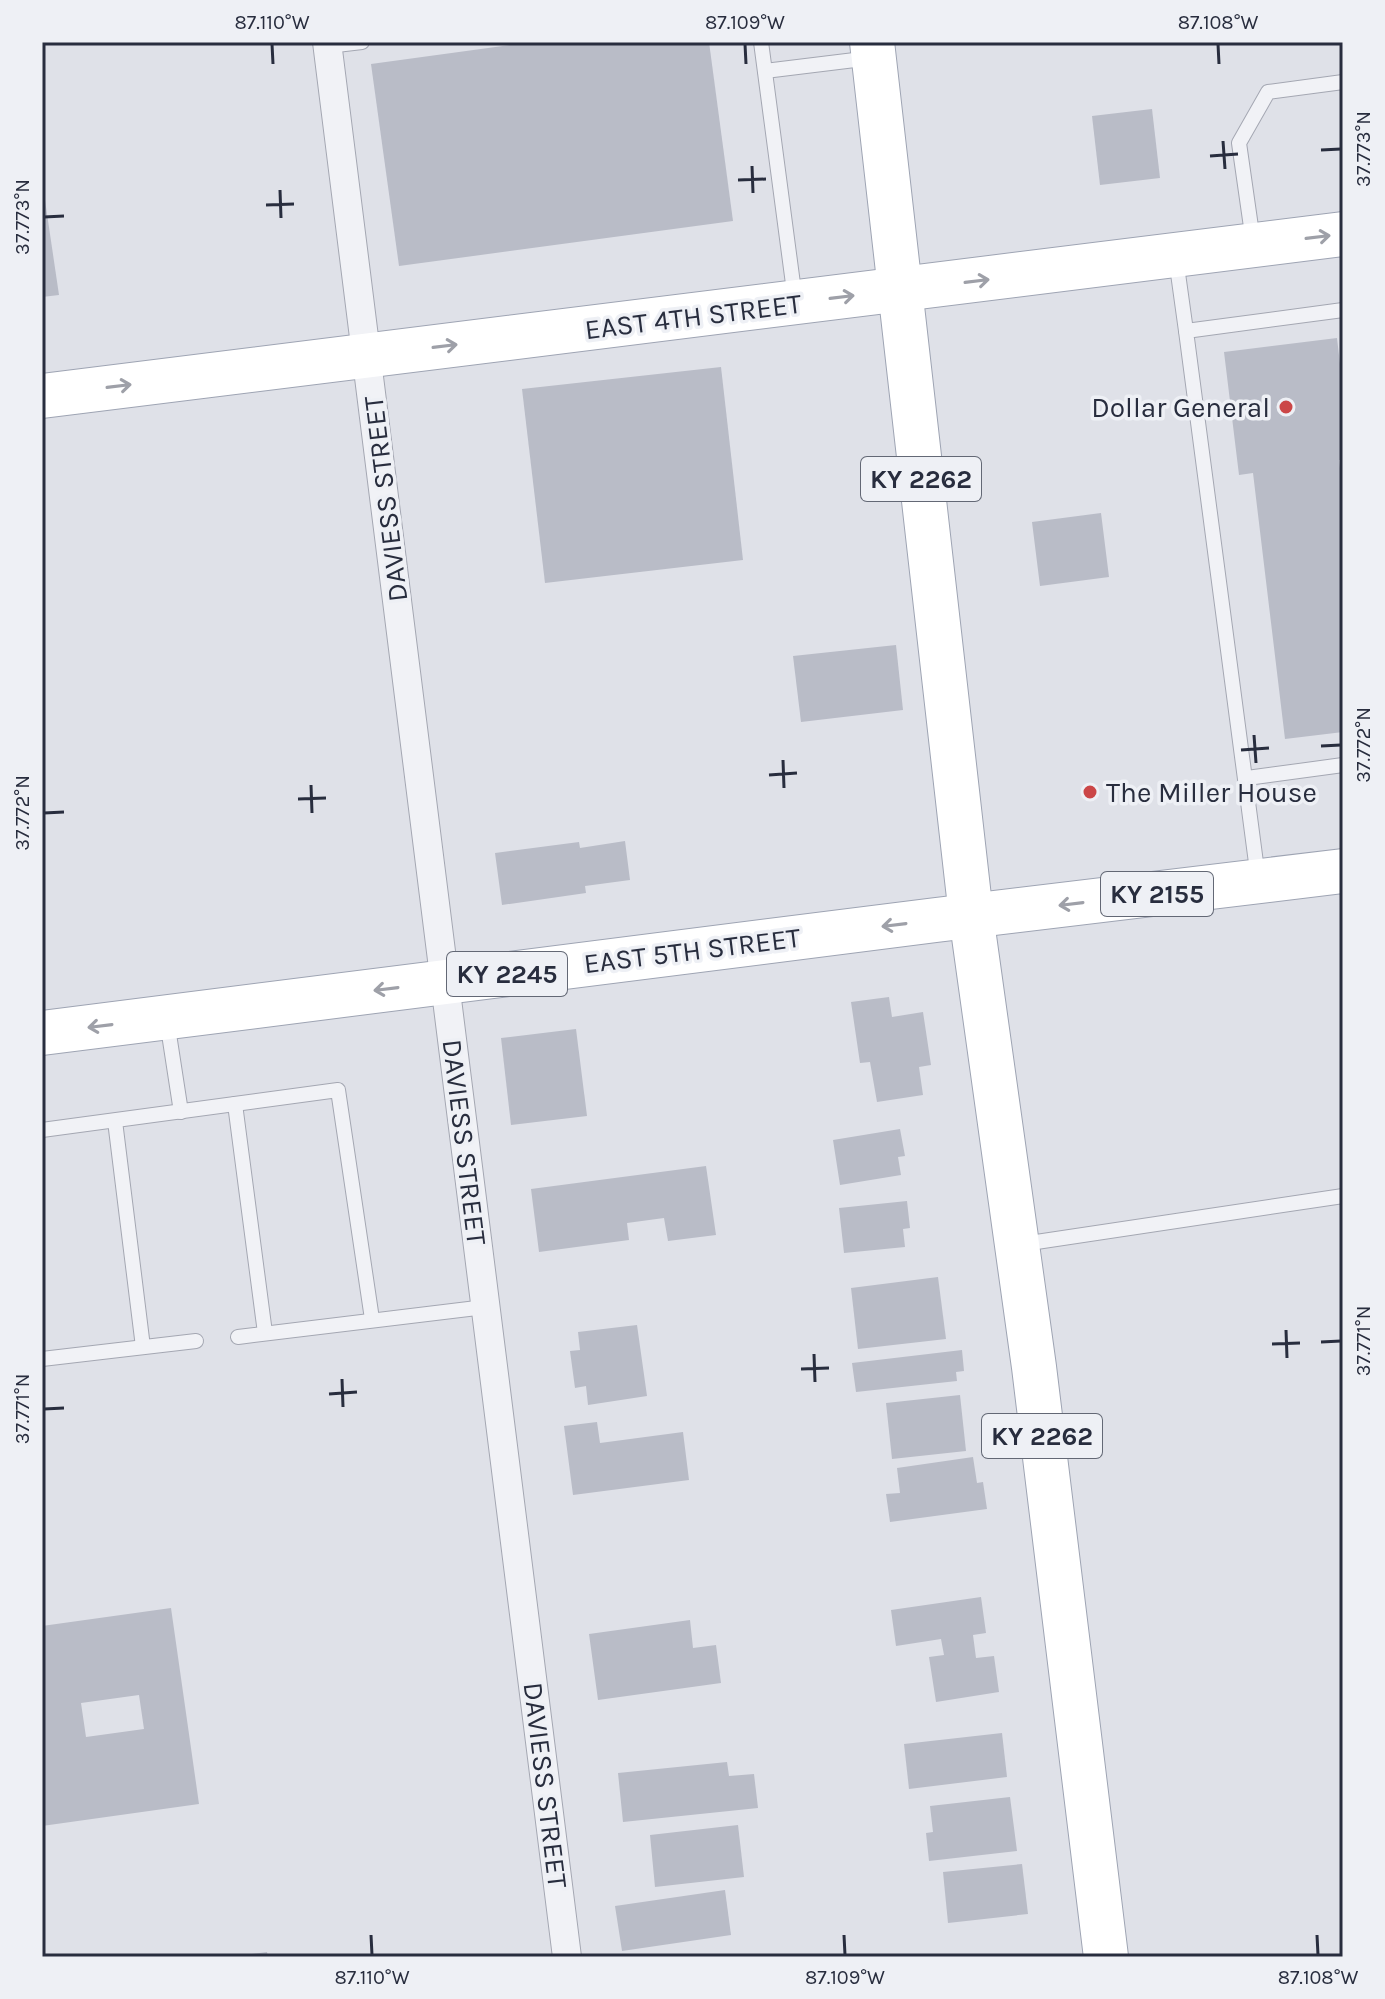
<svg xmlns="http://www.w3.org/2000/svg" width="1385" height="1999" font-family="Karla,sans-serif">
	<rect width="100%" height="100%" fill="#dfe1e8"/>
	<g fill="#b9bcc7" fill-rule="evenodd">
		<path d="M532,42H709L733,221L399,266L371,64Z"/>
		<path d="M1152,109L1160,178L1100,185L1092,116Z"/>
		<path d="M42,180L59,295L42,297Z"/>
		<path d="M1337,338L1343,390V460H1339L1343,493V732L1285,739L1253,473L1239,475L1224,352Z"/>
		<path d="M721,367L743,560L545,583L522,389Z"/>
		<path d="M1101,513L1109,577L1040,586L1032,522Z"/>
		<path d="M896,645L903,710L801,722L793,656Z"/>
		<path d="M625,841L630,880L585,886L586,893L502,905L495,853L579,842L580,848Z"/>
		<path d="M889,997L892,1017L923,1012L931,1065L919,1067L923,1095L877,1102L870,1062L860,1063L851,1002Z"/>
		<path d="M576,1029L587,1116L511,1125L501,1038Z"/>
		<path d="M900,1129L905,1156L898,1157L901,1175L840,1185L833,1140Z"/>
		<path d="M706,1166L716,1235L668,1241L664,1218L627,1223L629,1240L539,1252L531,1189Z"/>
		<path d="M907,1201L910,1228L903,1229L905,1247L844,1253L839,1208Z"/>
		<path d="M938,1277L946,1339L858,1349L851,1288Z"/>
		<path d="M637,1325L647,1396L588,1405L586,1386L575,1388L570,1351L580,1350L578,1332Z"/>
		<path d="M962,1350L964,1371L956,1372L957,1381L856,1392L852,1363Z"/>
		<path d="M960,1395L966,1451L892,1459L886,1403Z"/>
		<path d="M597,1422L600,1443L683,1432L689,1480L573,1495L564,1426Z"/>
		<path d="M973,1457L977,1483L983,1482L987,1509L890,1522L886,1494L900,1493L897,1468Z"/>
		<path d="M981,1597L986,1633L973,1635L976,1658L994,1656L999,1692L936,1702L929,1657L944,1655L941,1639L896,1646L891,1610Z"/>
		<path d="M171,1608L199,1804L42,1826V1626ZM139,1695L144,1729L86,1737L81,1703Z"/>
		<path d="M690,1620L693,1648L716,1645L721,1683L598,1700L589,1634Z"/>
		<path d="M1002,1733L1007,1777L909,1789L904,1744Z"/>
		<path d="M727,1762L729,1776L754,1774L758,1808L623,1822L618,1773Z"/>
		<path d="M1010,1797L1017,1851L929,1861L926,1833L933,1832L930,1806Z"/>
		<path d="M738,1825L744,1877L655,1887L650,1835Z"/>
		<path d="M1022,1864L1028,1914L948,1923L943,1872Z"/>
		<path d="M725,1890L731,1935L622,1951L615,1906Z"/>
		<path d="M267,1952L268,1957H243V1955Z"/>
	</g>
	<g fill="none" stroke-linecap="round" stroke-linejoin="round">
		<defs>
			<g id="lane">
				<path d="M761,42L795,299"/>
				<path d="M328,46L362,42"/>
				<path d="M765,71L871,58"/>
				<path d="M1253,241L1239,143L1268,92L1343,82"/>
				<path d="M1176,259L1186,331"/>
				<path d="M1247,778L1343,765"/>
				<path d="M1258,878L1186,331L1343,310"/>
				<path d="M167,1021L181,1112"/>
				<path d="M235,1104L265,1333"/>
				<path d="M115,1121L143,1347"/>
				<path d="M42,1130L338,1090L372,1319"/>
				<path d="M1023,1244L1343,1196"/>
				<path d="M238,1337L485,1307"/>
				<path d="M42,1359L196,1341"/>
			</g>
			<path id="street" d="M327,42L567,1957"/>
			<g id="primary">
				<path d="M872,42L971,915L1034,1367L1106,1957"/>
				<path d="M42,396L1343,234"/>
				<path d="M42,1033L936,920L1343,871"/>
			</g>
		</defs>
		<use href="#lane" stroke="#a4a7b2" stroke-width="16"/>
		<use href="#street" stroke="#a4a7b2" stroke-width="30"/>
		<use href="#primary" stroke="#9ea4b3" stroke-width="46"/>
		<use href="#lane" stroke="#f1f2f6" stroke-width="14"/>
		<use href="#street" stroke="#f1f2f6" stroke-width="28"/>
		<use href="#primary" stroke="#fff" stroke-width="44"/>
	</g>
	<defs><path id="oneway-shaft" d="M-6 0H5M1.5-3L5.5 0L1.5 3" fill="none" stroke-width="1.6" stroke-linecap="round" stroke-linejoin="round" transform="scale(2)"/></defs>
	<g stroke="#9ea0a8">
		<use href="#oneway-shaft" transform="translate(1318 237) rotate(-7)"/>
		<use href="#oneway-shaft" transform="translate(977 281) rotate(-7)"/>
		<use href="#oneway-shaft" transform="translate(842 297) rotate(-7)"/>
		<use href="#oneway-shaft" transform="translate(445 346) rotate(-7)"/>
		<use href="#oneway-shaft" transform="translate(119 386) rotate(-7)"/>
		<use href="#oneway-shaft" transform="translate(1071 904) rotate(173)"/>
		<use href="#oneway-shaft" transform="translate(894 925) rotate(173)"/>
		<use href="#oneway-shaft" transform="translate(386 989) rotate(173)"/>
		<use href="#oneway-shaft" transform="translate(100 1026) rotate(173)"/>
	</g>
	<path fill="none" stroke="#282d3e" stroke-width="3" d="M272,44L273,64M745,44L746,64M1218,44L1219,64M1223,141L1225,169M1321,150L1341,149M1210,156L1238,154M752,166L753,193M738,180L766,179M280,190L281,218M266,205L294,204M44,217L64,216M1254,735L1256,763M1321,746L1341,745M1241,750L1269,748M783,760L784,788M769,775L797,773M311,785L312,813M298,799L326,798M44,813L64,812M1286,1330L1287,1358M1321,1342L1341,1341M1272,1344L1300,1343M814,1354L815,1382M801,1369L829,1368M342,1379L343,1407M329,1394L357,1392M44,1409L64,1408M371,1935L372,1955M844,1935L845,1955M1317,1935L1318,1955"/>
	<g fill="#cb4647" stroke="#eef0f5" stroke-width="3">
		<circle cx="1286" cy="407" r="8"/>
		<circle cx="1090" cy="792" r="8"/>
	</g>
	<g text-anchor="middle" stroke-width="7" stroke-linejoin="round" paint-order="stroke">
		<g fill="#eef0f5" stroke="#636875" stroke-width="2">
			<rect x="861" y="457" width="120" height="44" rx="6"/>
			<rect x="1101" y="872" width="112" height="44" rx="6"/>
			<rect x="447" y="952" width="120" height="44" rx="6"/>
			<rect x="982" y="1414" width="120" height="44" rx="6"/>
		</g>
		<g font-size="26" font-weight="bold" fill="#282d3e">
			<text x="921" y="488">KY 2262</text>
			<text x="1157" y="903">KY 2155</text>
			<text x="507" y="983">KY 2245</text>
			<text x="1042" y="1445">KY 2262</text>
		</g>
		<g font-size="28" fill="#282d3e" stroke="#eef0f5">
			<text transform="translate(693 316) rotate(-7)" y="10">EAST 4TH STREET</text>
			<text transform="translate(385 499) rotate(-97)" y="10">DAVIESS STREET</text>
			<text transform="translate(692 950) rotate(-7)" y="10">EAST 5TH STREET</text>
			<text transform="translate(465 1142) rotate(83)" y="10">DAVIESS STREET</text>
			<text transform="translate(546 1785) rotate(83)" y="10">DAVIESS STREET</text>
		</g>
		<g font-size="28" fill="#282d3e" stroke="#eef0f5" text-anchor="end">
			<text x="1270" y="417">Dollar General</text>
			<text x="1106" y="802" text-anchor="start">The Miller House</text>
		</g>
	</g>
	<rect width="1385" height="1999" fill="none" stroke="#eef0f5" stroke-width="88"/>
	<rect x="44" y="44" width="1297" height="1911" fill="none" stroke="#282d3e" stroke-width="3"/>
	<g font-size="20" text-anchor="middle" fill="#282d3e">
		<text x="272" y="29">87.110°W</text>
		<text x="745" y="29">87.109°W</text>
		<text x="1218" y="29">87.108°W</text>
		<text transform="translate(1363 149) rotate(-90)" y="7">37.773°N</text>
		<text transform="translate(22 217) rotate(-90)" y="7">37.773°N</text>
		<text transform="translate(1363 745) rotate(-90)" y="7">37.772°N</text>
		<text transform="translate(22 813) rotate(-90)" y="7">37.772°N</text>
		<text transform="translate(1363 1341) rotate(-90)" y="7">37.771°N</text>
		<text transform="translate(22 1409) rotate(-90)" y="7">37.771°N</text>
		<text x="372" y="1984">87.110°W</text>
		<text x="845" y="1984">87.109°W</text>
		<text x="1318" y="1984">87.108°W</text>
	</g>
</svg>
